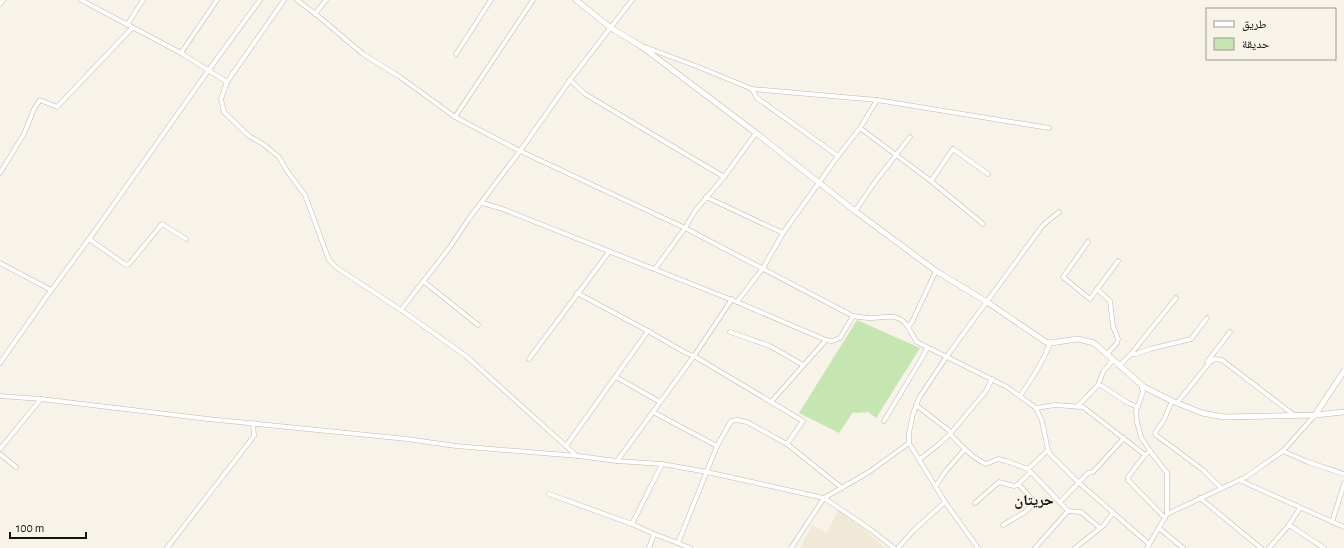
<svg xmlns="http://www.w3.org/2000/svg" width="1344" height="548" font-family="'Alegreya Sans','Noto Naskh Arabic',sans-serif">
	<rect width="100%" height="100%" fill="#f7f3e9"/>
	<path fill="#f0e9d7" d="M838,510L863,528L885,548H800L813,523L814,526L827,533Z"/>
	<path fill="#c5e6b0" d="M857,320L920,348L876,418L868,412L856,413L853,412L839,433L799,413Z"/>
	<g fill="none" stroke-linecap="round" stroke-linejoin="round">
		<defs>
			<g id="minor">
				<path d="M81,0L181,53L227,82"/>
				<path d="M284,0L227,82L221,99L224,112L249,136L263,144L279,157L287,171L305,195L329,260L337,268L401,310L466,356L577,456"/>
				<path d="M297,0L318,16L363,54L400,77L455,117L520,151L685,228L853,316L840,338L832,341L826,340L737,302L500,208L482,203"/>
				<path d="M0,4L3,0"/>
				<path d="M315,14L326,0"/>
				<path d="M127,25L143,0"/>
				<path d="M645,47L696,66L752,89L877,100L1049,128"/>
				<path d="M181,53L217,0"/>
				<path d="M456,54L491,0"/>
				<path d="M570,80L585,94L724,177"/>
				<path d="M752,89L757,98L838,156"/>
				<path d="M455,117L533,0"/>
				<path d="M860,128L931,181L983,224"/>
				<path d="M0,173L24,134L34,109L40,100L57,107L132,28"/>
				<path d="M931,181L953,149L988,174"/>
				<path d="M706,197L783,233"/>
				<path d="M855,211L875,182L910,137"/>
				<path d="M89,239L126,265L129,264L162,224L186,239"/>
				<path d="M1088,242L1063,277L1090,299L1118,261"/>
				<path d="M0,263L51,290"/>
				<path d="M655,269L685,228L695,211L724,177L756,133"/>
				<path d="M423,281L478,325"/>
				<path d="M1097,289L1110,301L1113,326L1118,339L1117,343L1107,354"/>
				<path d="M577,293L648,331L686,353L694,356L803,421L787,444L842,488"/>
				<path d="M737,302L763,268L783,233L838,156L860,128L877,100"/>
				<path d="M401,310L450,247L468,220L520,151L570,80L632,0"/>
				<path d="M853,316C859,317 866,318 872,318C884,318 896,313 905,323C909,327 913,337 917,342L1007,387L1036,408L1042,421L1048,450L1050,454L1078,482L1149,544"/>
				<path d="M908,327L912,322L936,271"/>
				<path d="M730,332L770,346L803,365"/>
				<path d="M1131,354L1176,298"/>
				<path d="M529,359L609,252"/>
				<path d="M1207,362L1230,332"/>
				<path d="M0,363L47,296L92,235L208,71L260,0"/>
				<path d="M1119,366L1131,354H1136L1150,349L1191,339L1207,318"/>
				<path d="M616,377L660,402"/>
				<path d="M1141,384L1143,392L1136,411L1137,422L1141,437L1150,451L1167,473V514"/>
				<path d="M1098,385L1102,386L1128,403L1138,407"/>
				<path d="M0,396L41,399L208,419L407,439L456,446L578,456L617,461L662,464L707,472L824,498L870,529L894,548"/>
				<path d="M1020,396C1032,379 1043,362 1050,343"/>
				<path d="M1172,401L1164,420L1155,433L1156,435L1203,470L1221,488"/>
				<path d="M771,402L826,340"/>
				<path d="M1177,403L1210,362L1215,359L1222,360L1294,415"/>
				<path d="M916,405L951,432"/>
				<path d="M1077,407L1098,385L1103,372L1113,360"/>
				<path d="M1036,408L1055,405L1083,407L1145,455L1150,451"/>
				<path d="M653,412L717,446"/>
				<path d="M884,421L922,358L927,348"/>
				<path d="M950,434C961,445 972,458 986,464L998,459L1006,461L1028,469"/>
				<path d="M566,446L648,331"/>
				<path d="M0,449L41,399"/>
				<path d="M1283,451L1308,462L1344,474"/>
				<path d="M0,454L16,467"/>
				<path d="M1145,455L1128,477V480L1165,518"/>
				<path d="M920,459L938,445L950,434L986,391L992,379"/>
				<path d="M617,461L694,356L732,299"/>
				<path d="M1239,480L1344,527"/>
				<path d="M936,486L945,472L965,449"/>
				<path d="M549,494L632,524"/>
				<path d="M1200,498L1261,548"/>
				<path d="M1060,502L1088,473L1093,472L1124,438"/>
				<path d="M975,503L999,482L1014,486L1017,485L1031,472"/>
				<path d="M1068,511L1081,512L1100,528"/>
				<path d="M1332,522L1344,484"/>
				<path d="M1003,525L1025,512L1034,503V501L1018,484"/>
				<path d="M1289,525L1324,548"/>
				<path d="M1159,528L1183,548"/>
				<path d="M654,534L678,543"/>
				<path d="M167,548L254,436L253,423"/>
				<path d="M649,548L654,534L632,524L662,464"/>
				<path d="M690,548L678,543L717,446L731,421L738,420L747,422L787,444"/>
				<path d="M791,548L824,498L869,472L909,443"/>
				<path d="M898,548L913,531L945,502"/>
				<path d="M978,548L945,502L909,443V433L913,414L919,398L947,356L1043,225L1059,212"/>
				<path d="M1035,548L1068,511L1028,469L1048,450"/>
				<path d="M1075,548L1103,526L1113,513"/>
				<path d="M1147,548L1167,514L1246,477L1283,451L1315,415"/>
				<path d="M1269,548L1289,525L1300,508"/>
			</g>
			<g id="tertiary">
				<path d="M576,0L611,28L641,46L756,133L855,211L936,271L987,302L1046,342L1050,343L1078,339L1094,343L1144,387L1172,401L1202,413L1224,417L1315,415L1344,412"/>
				<path d="M1315,415L1344,371"/>
			</g>
		</defs>
		<use href="#minor" stroke="#bdb9af" stroke-width="5"/>
		<use href="#tertiary" stroke="#bdb9af" stroke-width="6"/>
		<use href="#minor" stroke="#fff" stroke-width="4"/>
		<use href="#tertiary" stroke="#fff" stroke-width="5"/>
	</g>
	<g text-anchor="middle" stroke-width="3" stroke-linejoin="round" paint-order="stroke">
		<g font-size="15" font-weight="bold" fill="#151411" stroke="#f7f3e9">
			<text x="1034" y="505">حريتان</text>
		</g>
	</g>
	<rect x="1206" y="8" width="130" height="52" fill="#f7f3e9" stroke="#9d9a93"/>
	<rect x="1214" y="21" width="20" height="6" fill="#ffffff" stroke="#9d9a93"/>
	<text x="1242" y="28" font-size="12" fill="#151411">طريق</text>
	<rect x="1214" y="38" width="20" height="12" fill="#c5e6b0" stroke="#9d9a93"/>
	<text x="1242" y="48" font-size="12" fill="#151411">حديقة</text>
	<path d="M10 532v6h76v-6" fill="none" stroke="#151411" stroke-width="2"/>
	<text x="16" y="532" font-size="12" fill="#151411" stroke="#f7f3e9" stroke-width="3" paint-order="stroke">100 m</text>
</svg>
